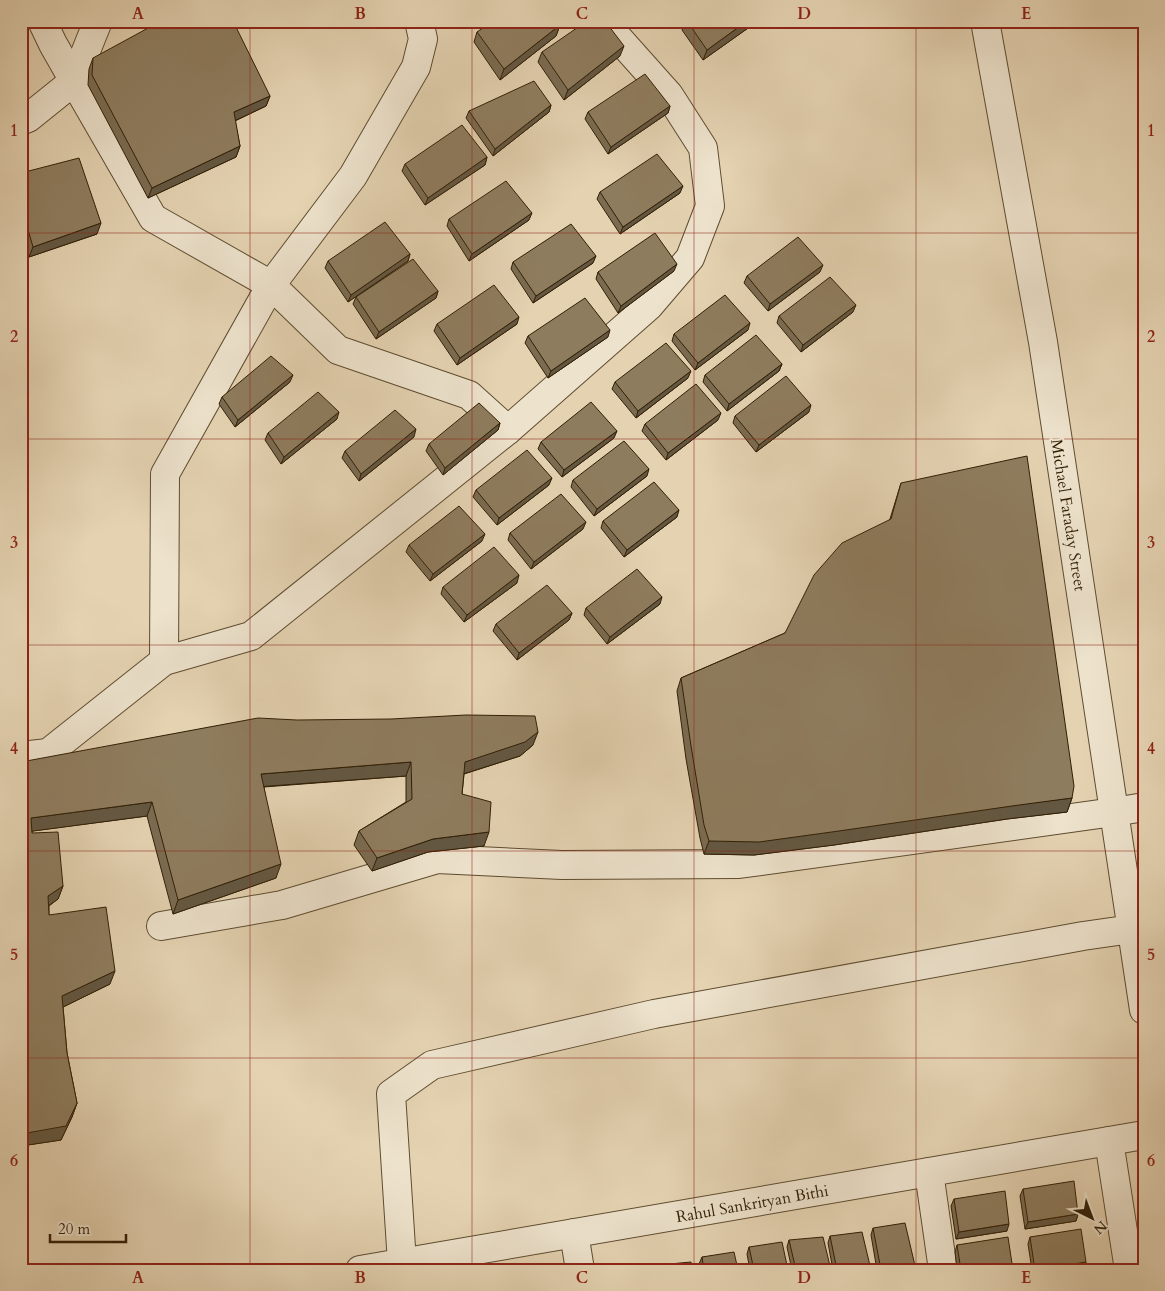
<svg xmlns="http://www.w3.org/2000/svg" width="1165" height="1291" font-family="Cardo,serif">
	<rect width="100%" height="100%" fill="#e4d2b1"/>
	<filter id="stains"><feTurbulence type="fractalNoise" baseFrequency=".004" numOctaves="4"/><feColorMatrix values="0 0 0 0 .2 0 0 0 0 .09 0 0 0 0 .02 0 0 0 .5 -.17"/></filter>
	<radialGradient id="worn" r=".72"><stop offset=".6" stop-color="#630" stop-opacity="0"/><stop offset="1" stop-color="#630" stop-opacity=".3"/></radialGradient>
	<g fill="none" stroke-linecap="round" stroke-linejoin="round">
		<defs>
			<g id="minor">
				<path d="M42,21L53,44L74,81L153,218L271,285L338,350L469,395L508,430L649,306L690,258L710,206L703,148L669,95L603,21"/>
				<path d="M985,21L1043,342L1144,1010"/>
				<path d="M21,121L28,118L74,81L98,21"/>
				<path d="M164,661L165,474L271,285L353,176L416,67L423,39L419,21"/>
				<path d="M21,756L48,753L164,661L251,636L508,430"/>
				<path d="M161,926L282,905L437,859L562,865L739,864L1114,812L1144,807"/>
				<path d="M1109,1141L1129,1270"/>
				<path d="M929,1172L943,1270"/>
				<path d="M574,1233L580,1270"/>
				<path d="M402,1263L391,1094L432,1065L654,1014L1083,936L1132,929"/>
				<path d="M360,1270L1144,1135"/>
			</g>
		</defs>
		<use href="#minor" stroke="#5e4c30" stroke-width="30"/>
		<use href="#minor" stroke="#ede2cc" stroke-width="28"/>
	</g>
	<g fill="#7a6b51" stroke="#311f05">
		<path d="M638,21H652L643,28Z"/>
		<path d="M685,21H758L703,60L682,30Z"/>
		<path d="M560,25L556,36L500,80L474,42L477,32Z"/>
		<path d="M542,52L620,56L564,100L538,62Z"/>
		<path d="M93,58L270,96L266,106L235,121L240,146L236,157L148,198L88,85L89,69Z"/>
		<path d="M551,105L549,112L493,156L466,118L469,111Z"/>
		<path d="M670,106L668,113L608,154L585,119L588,112Z"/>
		<path d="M487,157L485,165L425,205L402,171L405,164Z"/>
		<path d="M21,173L97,234L29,257L21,230Z"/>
		<path d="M600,192L680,193L620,234L597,199Z"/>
		<path d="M449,219L529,220L469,261L447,226Z"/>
		<path d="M410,254L408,261L348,302L325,268L328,261Z"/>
		<path d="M513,262L593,263L533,303L511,269Z"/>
		<path d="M674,271L618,313L596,279L598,272Z"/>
		<path d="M820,272L768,311L744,283L747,276Z"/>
		<path d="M438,291L436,298L376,339L353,304L356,297Z"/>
		<path d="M853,312L801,352L777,323L779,316Z"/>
		<path d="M437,324H517L457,365L434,331Z"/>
		<path d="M748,330L695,370L672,341L674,334Z"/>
		<path d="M528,336L608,337L548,378L525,343Z"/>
		<path d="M782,364L779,371L727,411L703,382L705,375Z"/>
		<path d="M688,378L636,418L612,389L615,382Z"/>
		<path d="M290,382L235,427L219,404L222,397Z"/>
		<path d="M809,412L756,452L733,423L735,416Z"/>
		<path d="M337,419L281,464L265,440L268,433Z"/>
		<path d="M718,420L666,460L642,431L645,424Z"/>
		<path d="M500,423L498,430L443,475L426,451L429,444Z"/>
		<path d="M414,437L359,481L342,458L345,451Z"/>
		<path d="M614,438L562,477L538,449L541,442Z"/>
		<path d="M647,476L594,516L571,487L573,480Z"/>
		<path d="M901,483L1072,798L1067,812L1007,819L834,845L754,855L704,854L700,838L686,759L677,691L681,678L785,633L890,519Z"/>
		<path d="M549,485L497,525L473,497L476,490Z"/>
		<path d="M677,517L624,557L601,528L603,521Z"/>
		<path d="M583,529L531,569L508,540L510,533Z"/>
		<path d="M482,541L430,581L406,552L409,545Z"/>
		<path d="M517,583L464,622L441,594L443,587Z"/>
		<path d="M660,604L607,644L584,615L586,608Z"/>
		<path d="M572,613L569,620L517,660L493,631L496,624Z"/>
		<path d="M533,745L520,756L464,774L462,794L484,846L428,852L372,871L354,845L359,831L406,802V776L264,787L276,878L173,914L147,816L32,831V833L63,886L58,899L49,906V915L110,984L63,1007L67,1053L77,1103L72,1117L61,1140L21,1146V762Z"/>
		<path d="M1023,1189L1078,1214L1076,1221L1025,1229L1020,1196Z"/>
		<path d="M954,1199L1007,1231L956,1239L951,1206Z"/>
		<path d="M873,1228L916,1270H877L871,1235Z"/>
		<path d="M830,1236L871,1270H833L828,1243Z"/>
		<path d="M1030,1237L1086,1262L1083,1269L1079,1270H1032L1028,1244Z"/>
		<path d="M789,1240L831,1270H792L787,1247Z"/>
		<path d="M957,1245L1013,1270H957L955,1252Z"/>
		<path d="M749,1247L788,1270H750L747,1254Z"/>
		<path d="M702,1257L738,1270H700L699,1264Z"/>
	</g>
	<g fill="#635742" stroke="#311f05">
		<path d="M646,21H652L643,28Z"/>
		<path d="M747,21H758L703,60L707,50Z"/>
		<path d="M560,25L556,36L500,80L504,69Z"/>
		<path d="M624,46L620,56L564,100L568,90Z"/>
		<path d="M270,96L266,106L230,123L234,112Z"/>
		<path d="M551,105L549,112L493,156L495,149Z"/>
		<path d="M670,106L668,113L608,154L611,147Z"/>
		<path d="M240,146L236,157L148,198L152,188Z"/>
		<path d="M487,157L485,165L425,205L428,198Z"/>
		<path d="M683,186L680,193L620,234L623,227Z"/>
		<path d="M532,213L529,220L469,261L472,254Z"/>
		<path d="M101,223L97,234L29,257L33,247Z"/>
		<path d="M410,254L408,261L348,302L351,295Z"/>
		<path d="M596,256L593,263L533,303L536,296Z"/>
		<path d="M677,264L674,271L618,313L621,306Z"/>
		<path d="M823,265L820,272L768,311L770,304Z"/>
		<path d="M438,291L436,298L376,339L379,332Z"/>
		<path d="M856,305L853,312L801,352L803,345Z"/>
		<path d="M519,317L517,324L457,365L460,358Z"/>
		<path d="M750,323L748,330L695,370L698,363Z"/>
		<path d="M610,330L608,337L548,378L551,371Z"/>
		<path d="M782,364L779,371L727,411L729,404Z"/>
		<path d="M691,371L688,378L636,418L638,411Z"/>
		<path d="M293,375L290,382L235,427L238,420Z"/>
		<path d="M811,405L809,412L756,452L759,445Z"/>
		<path d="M339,412L337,419L281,464L284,457Z"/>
		<path d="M721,413L718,420L666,460L668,453Z"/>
		<path d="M500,423L498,430L443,475L445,468Z"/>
		<path d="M416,429L414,437L359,481L361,474Z"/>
		<path d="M617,431L614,438L562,477L564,470Z"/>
		<path d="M649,469L647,476L594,516L597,509Z"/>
		<path d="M552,478L549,485L497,525L499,518Z"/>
		<path d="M679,510L677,517L624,557L627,550Z"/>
		<path d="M586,522L583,529L531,569L534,562Z"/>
		<path d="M485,534L482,541L430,581L433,574Z"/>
		<path d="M519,575L517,583L464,622L467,615Z"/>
		<path d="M662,597L660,604L607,644L610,637Z"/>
		<path d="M572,613L569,620L517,660L519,653Z"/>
		<path d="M538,732L533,745L520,756L460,775L465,762Z"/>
		<path d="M411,762L406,776L256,787L261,774Z"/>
		<path d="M1072,798L1067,812L1007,819L834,845L754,855L704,854L709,841Z"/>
		<path d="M152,802L147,816L26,832L31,818Z"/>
		<path d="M489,832L484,846L428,852L372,871L377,858L433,839Z"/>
		<path d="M281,864L276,878L173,914L178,900Z"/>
		<path d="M63,886L58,899L44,909L48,896Z"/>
		<path d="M115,971L110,984L57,1010L62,996Z"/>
		<path d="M77,1103L72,1117L61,1140L21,1146V1134Z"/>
		<path d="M1078,1214L1076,1221L1025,1229L1028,1222Z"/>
		<path d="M1009,1224L1007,1231L956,1239L959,1232Z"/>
		<path d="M1086,1262L1083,1269L1079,1270H1036Z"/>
	</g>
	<g fill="#8e7c5e" stroke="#311f05">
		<path d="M161,21H233L270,96L234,112L240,146L152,188L92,75L93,58Z"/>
		<path d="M493,21H557L560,25L504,69L477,32Z"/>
		<path d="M587,21H605L624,46L568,90L542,52Z"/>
		<path d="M687,21H747L707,50Z"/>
		<path d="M645,74L670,106L611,147L588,112Z"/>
		<path d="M534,81L551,105L495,149L469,111Z"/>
		<path d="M462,125L487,157L428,198L405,164Z"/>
		<path d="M657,154L683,186L623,227L600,192Z"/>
		<path d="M79,158L101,223L33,247L21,205V173Z"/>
		<path d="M506,181L532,213L472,254L449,219Z"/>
		<path d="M385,222L410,254L351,295L328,261Z"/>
		<path d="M571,224L596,256L536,296L513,262Z"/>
		<path d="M655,233L677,264L621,306L598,272Z"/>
		<path d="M798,237L823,265L770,304L747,276Z"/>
		<path d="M413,259L438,291L379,332L356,297Z"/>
		<path d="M830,277L856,305L803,345L779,316Z"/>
		<path d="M494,285L519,317L460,358L437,324Z"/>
		<path d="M725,295L750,323L698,363L674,334Z"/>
		<path d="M585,298L610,330L551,371L528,336Z"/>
		<path d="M756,335L782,364L729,404L705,375Z"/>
		<path d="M666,343L691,371L638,411L615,382Z"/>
		<path d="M271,356L293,375L238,420L222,397Z"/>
		<path d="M786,376L811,405L759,445L735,416Z"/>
		<path d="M696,384L721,413L668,453L645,424Z"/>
		<path d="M318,392L339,412L284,457L268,433Z"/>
		<path d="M591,402L617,431L564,470L541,442Z"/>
		<path d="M479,403L500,423L445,468L429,444Z"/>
		<path d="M395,410L416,429L361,474L345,451Z"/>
		<path d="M624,441L649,469L597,509L573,480Z"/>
		<path d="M527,450L552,478L499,518L476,490Z"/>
		<path d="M1027,456L1074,786L1072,798L1012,806L839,831L759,842L709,841L704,825L691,746L681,678L785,633L814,575L842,543L891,519L901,483Z"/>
		<path d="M654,482L679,510L627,550L603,521Z"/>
		<path d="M561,494L586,522L534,562L510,533Z"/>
		<path d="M459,506L485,534L433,574L409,545Z"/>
		<path d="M494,547L519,575L467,615L443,587Z"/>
		<path d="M637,569L662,597L610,637L586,608Z"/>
		<path d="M547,585L572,613L519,653L496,624Z"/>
		<path d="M466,715L535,716L538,732L525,742L465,762L462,794L491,802L489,832L433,839L377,858L359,831L412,799L411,762L261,774L281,864L178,900L152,802L31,818L32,833L58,832L63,886L48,896L49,915L106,907L115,971L62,996L67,1053L77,1103L66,1126L21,1134V762L258,718L297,720L391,719Z"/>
		<path d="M1074,1181L1078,1214L1028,1222L1023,1189Z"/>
		<path d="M1005,1191L1009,1224L959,1232L954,1199Z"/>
		<path d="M905,1223L916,1270H881L873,1228Z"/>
		<path d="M1081,1229L1086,1262L1035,1270L1030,1237Z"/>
		<path d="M862,1232L871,1270H837L830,1236Z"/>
		<path d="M823,1237L831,1270H796L789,1240Z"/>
		<path d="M1008,1237L1013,1270H961L957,1245Z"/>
		<path d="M782,1242L788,1270H754L749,1247Z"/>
		<path d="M734,1252L738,1270H704L702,1257Z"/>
		<path d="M691,1262L693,1270H660L659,1265Z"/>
		<path d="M652,1266L653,1270L618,1269Z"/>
	</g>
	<path fill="none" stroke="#8f2418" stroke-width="1" stroke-opacity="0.55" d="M250,21V1270M472,21V1270M694,21V1270M916,21V1270M21,233H1144M21,439H1144M21,645H1144M21,851H1144M21,1058H1144"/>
	<g text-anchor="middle" stroke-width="4" stroke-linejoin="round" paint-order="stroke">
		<g font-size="16" fill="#311f05" stroke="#ede2cc">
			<text transform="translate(1069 515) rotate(81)" y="6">Michael Faraday Street</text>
			<text transform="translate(752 1203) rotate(-10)" y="6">Rahul Sankrityan Bithi</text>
		</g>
	</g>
	<rect width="1165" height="1291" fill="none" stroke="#e4d2b1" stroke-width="55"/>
	<g transform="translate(1092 1218) rotate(138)" stroke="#ede2cc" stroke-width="4" paint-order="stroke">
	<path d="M0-4L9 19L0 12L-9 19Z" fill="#311f05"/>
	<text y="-8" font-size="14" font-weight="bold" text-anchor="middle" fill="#311f05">N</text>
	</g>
	<path d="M50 1234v8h76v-8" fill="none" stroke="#311f05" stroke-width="2.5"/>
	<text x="58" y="1234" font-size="15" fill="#311f05" stroke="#ede2cc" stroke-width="4" paint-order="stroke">20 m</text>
	<rect x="28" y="28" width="1110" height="1236" fill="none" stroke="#8f2418" stroke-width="2"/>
	<g font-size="16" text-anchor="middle" font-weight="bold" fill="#8f2418">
		<text x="138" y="19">A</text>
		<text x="360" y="19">B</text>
		<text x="582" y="19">C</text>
		<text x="804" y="19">D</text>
		<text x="1026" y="19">E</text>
		<text x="14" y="136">1</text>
		<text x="1151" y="136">1</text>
		<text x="14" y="342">2</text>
		<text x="1151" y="342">2</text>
		<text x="14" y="548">3</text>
		<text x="1151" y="548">3</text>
		<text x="14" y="754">4</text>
		<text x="1151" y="754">4</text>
		<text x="14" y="960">5</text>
		<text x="1151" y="960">5</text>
		<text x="14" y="1166">6</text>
		<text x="1151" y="1166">6</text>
		<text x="138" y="1283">A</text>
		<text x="360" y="1283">B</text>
		<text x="582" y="1283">C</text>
		<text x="804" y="1283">D</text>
		<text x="1026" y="1283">E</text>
	</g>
	<rect width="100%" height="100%" filter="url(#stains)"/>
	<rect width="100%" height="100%" fill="url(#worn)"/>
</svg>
